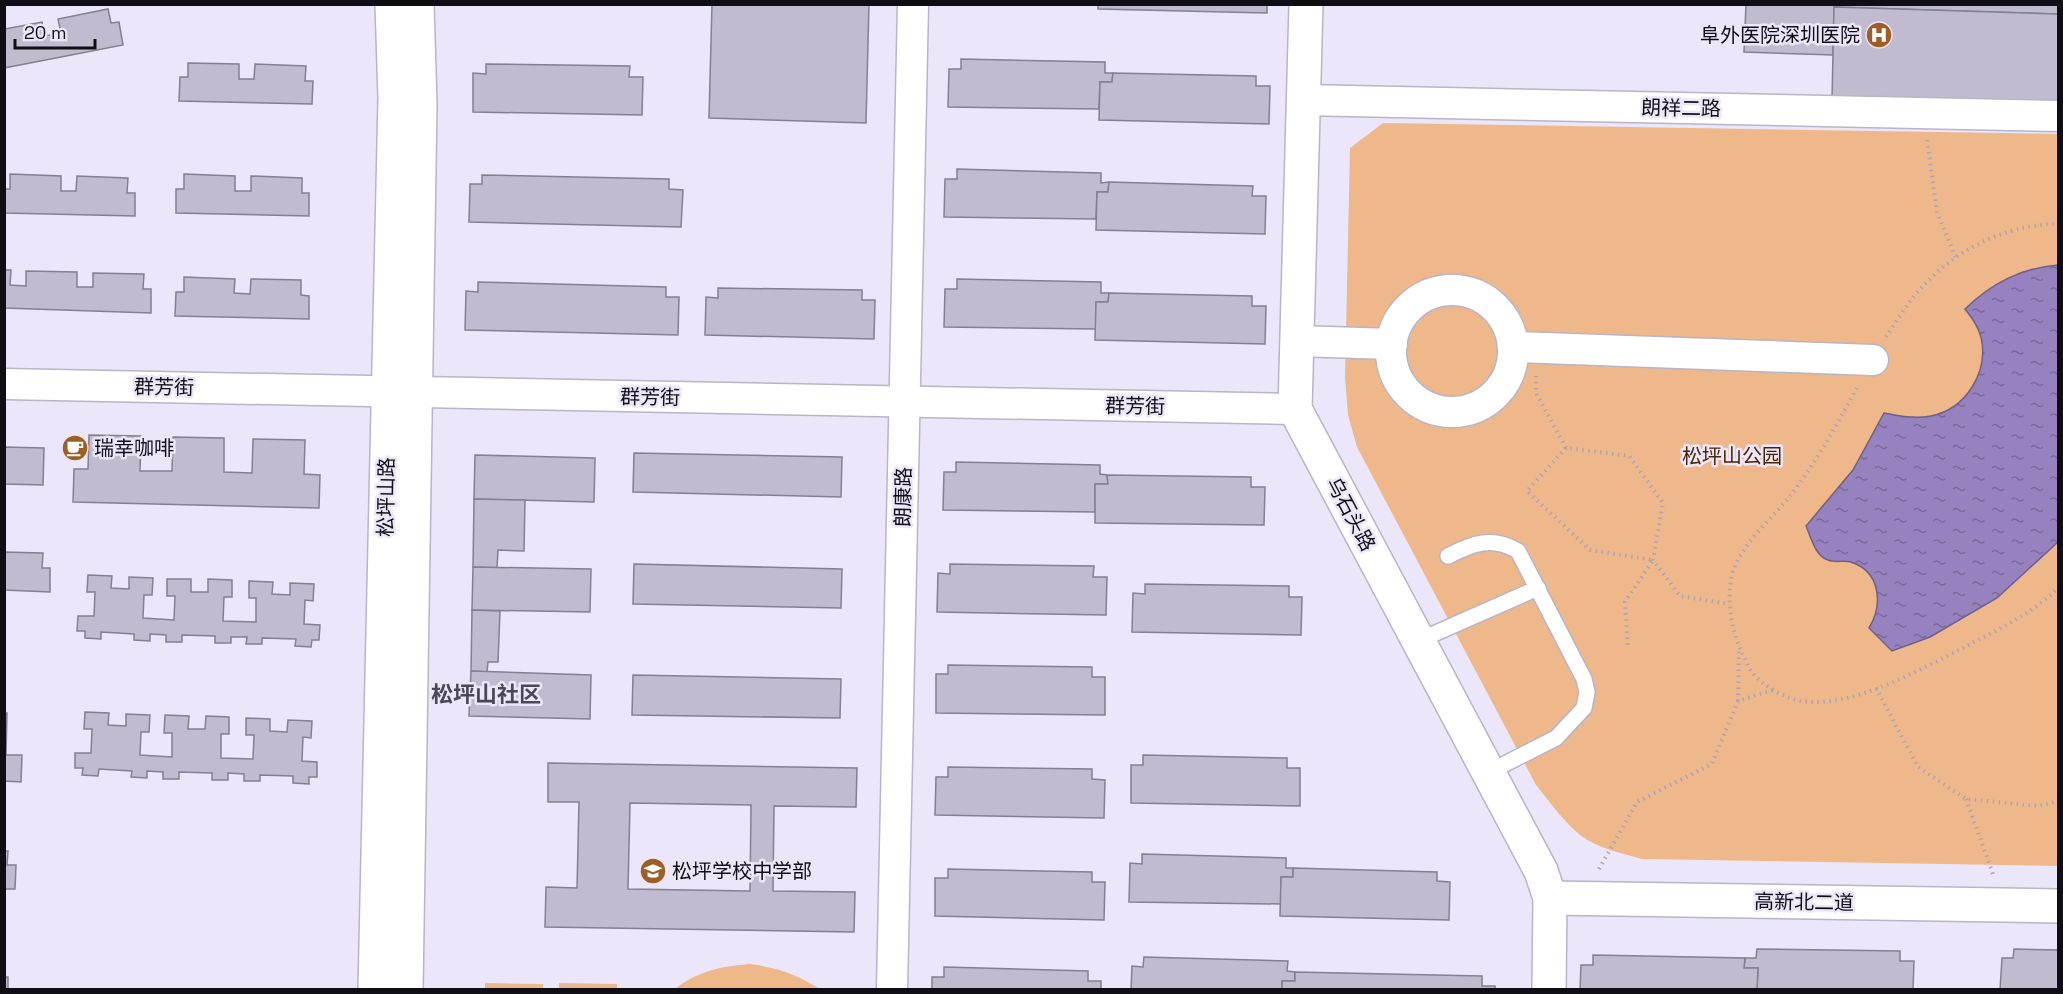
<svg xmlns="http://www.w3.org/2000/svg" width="2063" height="994" font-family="'Space Grotesk','Noto Sans SC',sans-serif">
	<defs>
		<pattern id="water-ripples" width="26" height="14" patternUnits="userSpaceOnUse" patternTransform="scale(1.5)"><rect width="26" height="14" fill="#9682bf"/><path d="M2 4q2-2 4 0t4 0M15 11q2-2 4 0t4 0" fill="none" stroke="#79699a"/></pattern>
	</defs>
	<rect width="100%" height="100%" fill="#ece6fa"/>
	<g fill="#efb88b">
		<path d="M1383,123L2058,134V866L1642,859C1621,853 1597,848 1580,835C1563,821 1549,801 1536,785L1357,447L1348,415L1345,377L1350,148Z"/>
		<path d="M750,964C779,968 796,974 820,989H675C697,971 723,966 750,964Z"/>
		<path d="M485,983L543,984V989H485Z"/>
		<path d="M559,983L617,984V989H559Z"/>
	</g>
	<path fill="url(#water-ripples)" stroke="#6e5f8c" stroke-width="1.5" d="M2058,265V542L1997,598L1930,637L1892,651L1869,628C1883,605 1881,572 1851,562C1844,560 1835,563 1828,560C1815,556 1811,537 1806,526L1853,470L1884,413C1899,416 1915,419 1931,416C1966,409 1989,372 1981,337C1978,326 1972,318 1965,309C1992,283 2021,268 2058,265Z"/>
	<g fill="#c0bbce" stroke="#847f91" stroke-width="1.5" fill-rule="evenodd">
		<path d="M712,4H869L866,123L709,118Z"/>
		<path d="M1098,4H1267V13L1098,9Z"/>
		<path d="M1746,4H2058V14L1834,7L1833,55L1744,52Z"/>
		<path d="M1834,7L2058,14V106L1832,100Z"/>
		<path d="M108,9L111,23L119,22L123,45L4,68V29L42,22L45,36L61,33L58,19Z"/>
		<path d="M961,59L1105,62V73H1113L1112,82H1100L1099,109L948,107L949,69H961Z"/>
		<path d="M188,63L239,64V79H254L255,64L306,66L305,81H313L312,104L179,101L180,77H188Z"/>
		<path d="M486,64L630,66L629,77H643L642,115L473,112V73L486,74Z"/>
		<path d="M1113,73L1256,76V86H1270L1269,124L1099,120L1100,82H1112Z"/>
		<path d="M957,169L1101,173V183L1109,182L1108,192H1097L1096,219L944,217L945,179H957Z"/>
		<path d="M10,174L61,176V191H76L77,176L128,178L127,193H135V216L4,213V189H10Z"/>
		<path d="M184,174L235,176V191H251V176L302,178V193H309V216L176,213V189H184Z"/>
		<path d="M482,175L669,179V189L683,190L681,227L469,222L470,184H482Z"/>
		<path d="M1109,182L1253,186L1252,196H1266L1265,234L1096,230L1097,192H1108Z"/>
		<path d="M4,270H11L10,285L26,286V271L77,272V287H93V273L144,274L143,289H151V313L4,308Z"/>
		<path d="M184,277L235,279L234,293L250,294L251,279L301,280V295L309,296V319L175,316L176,292H184Z"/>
		<path d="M957,279L1101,282V293H1109L1108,302H1096V329L944,327L945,289H957Z"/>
		<path d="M478,282L666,287V297H679L678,335L465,330L466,291L478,292Z"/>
		<path d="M718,288L862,290V300H875L874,339L705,335L706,297L718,298Z"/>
		<path d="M1109,293L1252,296V306H1266L1265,344L1095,340L1096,302H1108Z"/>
		<path d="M89,435L141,436L140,471H172L173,437L224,438V472L252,473L253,439L305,440L304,474L320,475L319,508L73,502L74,469H88Z"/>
		<path d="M4,447L44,448L43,485L4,484Z"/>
		<path d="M634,453L842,457L841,497L633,492Z"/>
		<path d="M475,455L595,458L594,502L474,499Z"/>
		<path d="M956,462L1100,465V474L1107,475L1108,484H1095V512L943,510L944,472H956Z"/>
		<path d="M1107,475L1251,477V487H1265L1264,525L1095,523V484H1108Z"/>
		<path d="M474,499L525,500L524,551L498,550L497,568L473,567Z"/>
		<path d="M4,552L43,553L42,568H50V592L4,590Z"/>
		<path d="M634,564L842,569L841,608L633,604Z"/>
		<path d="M950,564L1094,566L1093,577H1107L1106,615L937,612L938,573L950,574Z"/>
		<path d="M473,567L591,569L590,612L472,610Z"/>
		<path d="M88,575L112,576L111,588L129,589V577L153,578L152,595H144L143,618L174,620L175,596H167V579H191V592H208V579L232,580V597H224L223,621L256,622V598H249V581L273,582L272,594L290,595V583L314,584L313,601L305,600L304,624L320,625L319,640H312L311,647L295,646L296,639L262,638V644H246L247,637H231V643H215V636L182,635V642H166V635L150,634V641L134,640V634L101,632V639L85,638V631H77L78,616H94L95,592H87Z"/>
		<path d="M1145,584L1289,586V597H1302L1301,635L1132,632L1133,593L1145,594Z"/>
		<path d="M472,610L500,611L498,662H488L487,672L471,671Z"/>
		<path d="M948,665L1092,667V677H1105V715L936,713V674H948Z"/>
		<path d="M471,671L591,675L590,719L469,716Z"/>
		<path d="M633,675L841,679L840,718L632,715Z"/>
		<path d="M85,712L109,713L108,725L126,726V714L150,715L149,732H141L140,755L172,757V733H164L165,715L189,716L188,729H205L206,716L229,717V734H221V758L253,759L254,735H246V718L270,719V731L287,732L288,720L312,721L311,738L303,737L302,761L317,762V777H309V784L293,783V776L260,775V781H244V774L228,773V780H212V773L179,772V779H163V772L147,771V778L131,777L132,771L99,769L98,776L82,775L83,768H75V753H91L92,729H84Z"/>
		<path d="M4,713H7L6,755H22L21,782L4,781Z"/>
		<path d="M1143,755L1287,758V768H1300V806L1131,803V765H1143Z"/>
		<path d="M548,763L857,768L856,807L774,806L773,891L855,892L854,932L545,927L546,887L577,888L579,802H548ZM630,803L751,805L750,891L628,889Z"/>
		<path d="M948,767L1092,769V779L1105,780L1104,818L935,815L936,777H948Z"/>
		<path d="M4,851H8L7,865H16L15,889H4Z"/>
		<path d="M1142,854L1286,858V868H1293V877H1281V904L1129,902L1130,863L1142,864Z"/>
		<path d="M1293,868L1437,872V881L1450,882L1449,920L1280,916L1281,877H1293Z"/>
		<path d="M948,869L1092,872V882H1105L1104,920L935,916V878H948Z"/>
		<path d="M1757,949L1900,951V961H1914L1913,990H1757L1758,968H1744L1745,958H1756Z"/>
		<path d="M2014,949L2058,950V990H2000L2002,958H2013Z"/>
		<path d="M1593,955L1745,958L1744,968H1758L1757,990H1580L1581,965H1593Z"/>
		<path d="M1144,957L1288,961L1287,971L1295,972V981H1282V990H1131L1132,966L1143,967Z"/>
		<path d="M944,967L1088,971V981H1101V990H932V977H944Z"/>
		<path d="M1295,972L1482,976V986H1495V990H1282V981H1295Z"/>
		<rect x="4" y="977" width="4" height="13"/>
	</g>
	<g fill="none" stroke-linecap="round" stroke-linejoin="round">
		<defs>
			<g id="lane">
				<path d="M1448,556C1473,543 1492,536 1518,551L1584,679L1587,692L1584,708L1556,738L1489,772"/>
				<path d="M1420,640L1538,588"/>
			</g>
			<g id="street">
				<path d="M1303,100L2058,116"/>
				<circle cx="1452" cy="351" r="61"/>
				<path d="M1296,341L1392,344"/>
				<path d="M1514,347L1873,360"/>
				<path d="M4,384L1295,409"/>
				<path d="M892,990L913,4"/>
			</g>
			<g id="secondary">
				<path d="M1306,4L1295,409L1541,871L1550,898L1549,990"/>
				<path d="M1550,898L2058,906"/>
				<path d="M375,990L395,98L392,4"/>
				<path d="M406,990L420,104L417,4"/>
			</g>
		</defs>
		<use href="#lane" stroke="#b9b4c7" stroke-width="18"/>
		<use href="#street" stroke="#b9b4c7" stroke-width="33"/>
		<use href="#secondary" stroke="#b9b4c7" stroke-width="36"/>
		<g stroke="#aaa5b5" stroke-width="4" stroke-dasharray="1.5 4.5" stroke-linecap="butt">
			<path d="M1927,140L1937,212L1956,258"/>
			<path d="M1886,337C1897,320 1910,299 1924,285C1958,248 2009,224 2058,224"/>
			<path d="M1536,376V393L1566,448L1629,456L1663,503L1653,560L1680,596L1729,604"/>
			<path d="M1857,388C1837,424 1818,459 1793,492C1774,518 1736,547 1731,580C1727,604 1732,633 1743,655C1746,660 1748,667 1751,671C1761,685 1784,698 1801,701C1851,709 1919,670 1963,648C1996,630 2031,615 2058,588"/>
			<path d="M1566,448L1527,491L1590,550L1653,560L1625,602L1628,649"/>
			<path d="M1876,688L1918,767L1966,799L2038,806L2058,801"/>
			<path d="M1738,701L1739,648"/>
			<path d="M1966,799L1994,877"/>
			<path d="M1599,869L1637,802L1712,764L1738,701L1773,690"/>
		</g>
		<use href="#lane" stroke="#fff" stroke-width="15"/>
		<use href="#street" stroke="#fff" stroke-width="30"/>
		<use href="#secondary" stroke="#fff" stroke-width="33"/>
	</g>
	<defs>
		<symbol id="hospital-disc" viewBox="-11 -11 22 22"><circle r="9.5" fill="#9d5f24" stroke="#ece6fa"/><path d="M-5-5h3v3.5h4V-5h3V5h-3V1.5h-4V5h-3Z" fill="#fff"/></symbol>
		<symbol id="cafe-disc" viewBox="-11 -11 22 22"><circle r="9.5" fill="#9d5f24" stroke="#ece6fa"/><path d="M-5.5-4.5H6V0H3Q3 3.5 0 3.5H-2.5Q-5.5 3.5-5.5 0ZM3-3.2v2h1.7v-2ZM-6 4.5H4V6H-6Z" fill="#fff"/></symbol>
		<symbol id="school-disc" viewBox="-11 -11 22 22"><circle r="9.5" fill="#9d5f24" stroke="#ece6fa"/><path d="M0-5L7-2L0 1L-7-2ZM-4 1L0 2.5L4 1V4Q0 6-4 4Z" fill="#fff"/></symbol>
	</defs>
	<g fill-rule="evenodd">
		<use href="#hospital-disc" x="1864" y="20" width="30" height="30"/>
		<use href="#cafe-disc" x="60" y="433" width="30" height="30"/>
		<use href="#school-disc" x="638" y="856" width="30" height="30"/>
	</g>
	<g text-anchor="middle" stroke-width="5" stroke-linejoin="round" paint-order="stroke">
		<g font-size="20" fill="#100e15" stroke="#ece6fa" text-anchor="start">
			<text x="1860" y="42" text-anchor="end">阜外医院深圳医院</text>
			<text x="94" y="455">瑞幸咖啡</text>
			<text x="672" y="878">松坪学校中学部</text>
		</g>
		<g font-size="20" fill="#100e15" stroke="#ece6fa">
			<text transform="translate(1681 108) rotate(1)" y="7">朗祥二路</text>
			<text transform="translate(164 387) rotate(1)" y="7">群芳街</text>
			<text transform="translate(650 397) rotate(1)" y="7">群芳街</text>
			<text transform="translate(1135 406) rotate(1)" y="7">群芳街</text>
			<text transform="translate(386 497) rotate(-89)" y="7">松坪山路</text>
			<text transform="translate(903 497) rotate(-89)" y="7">朗康路</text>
			<text transform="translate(1351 514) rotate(62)" y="7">乌石头路</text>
			<text transform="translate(1804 902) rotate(1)" y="7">高新北二道</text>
		</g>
		<g font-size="20" fill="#492400" stroke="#ece6fa">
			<text x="1732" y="463">松坪山公园</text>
		</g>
		<g font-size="22" font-weight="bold" fill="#4c4757" stroke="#ece6fa">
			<text x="486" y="702">松坪山社区</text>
		</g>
	</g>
	<rect width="2063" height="994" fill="none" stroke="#100e15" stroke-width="12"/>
	<path d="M15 39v9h80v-9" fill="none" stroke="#100e15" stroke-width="3"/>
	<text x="24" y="39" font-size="18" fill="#100e15" stroke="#ece6fa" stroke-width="4.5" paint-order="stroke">20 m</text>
</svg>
